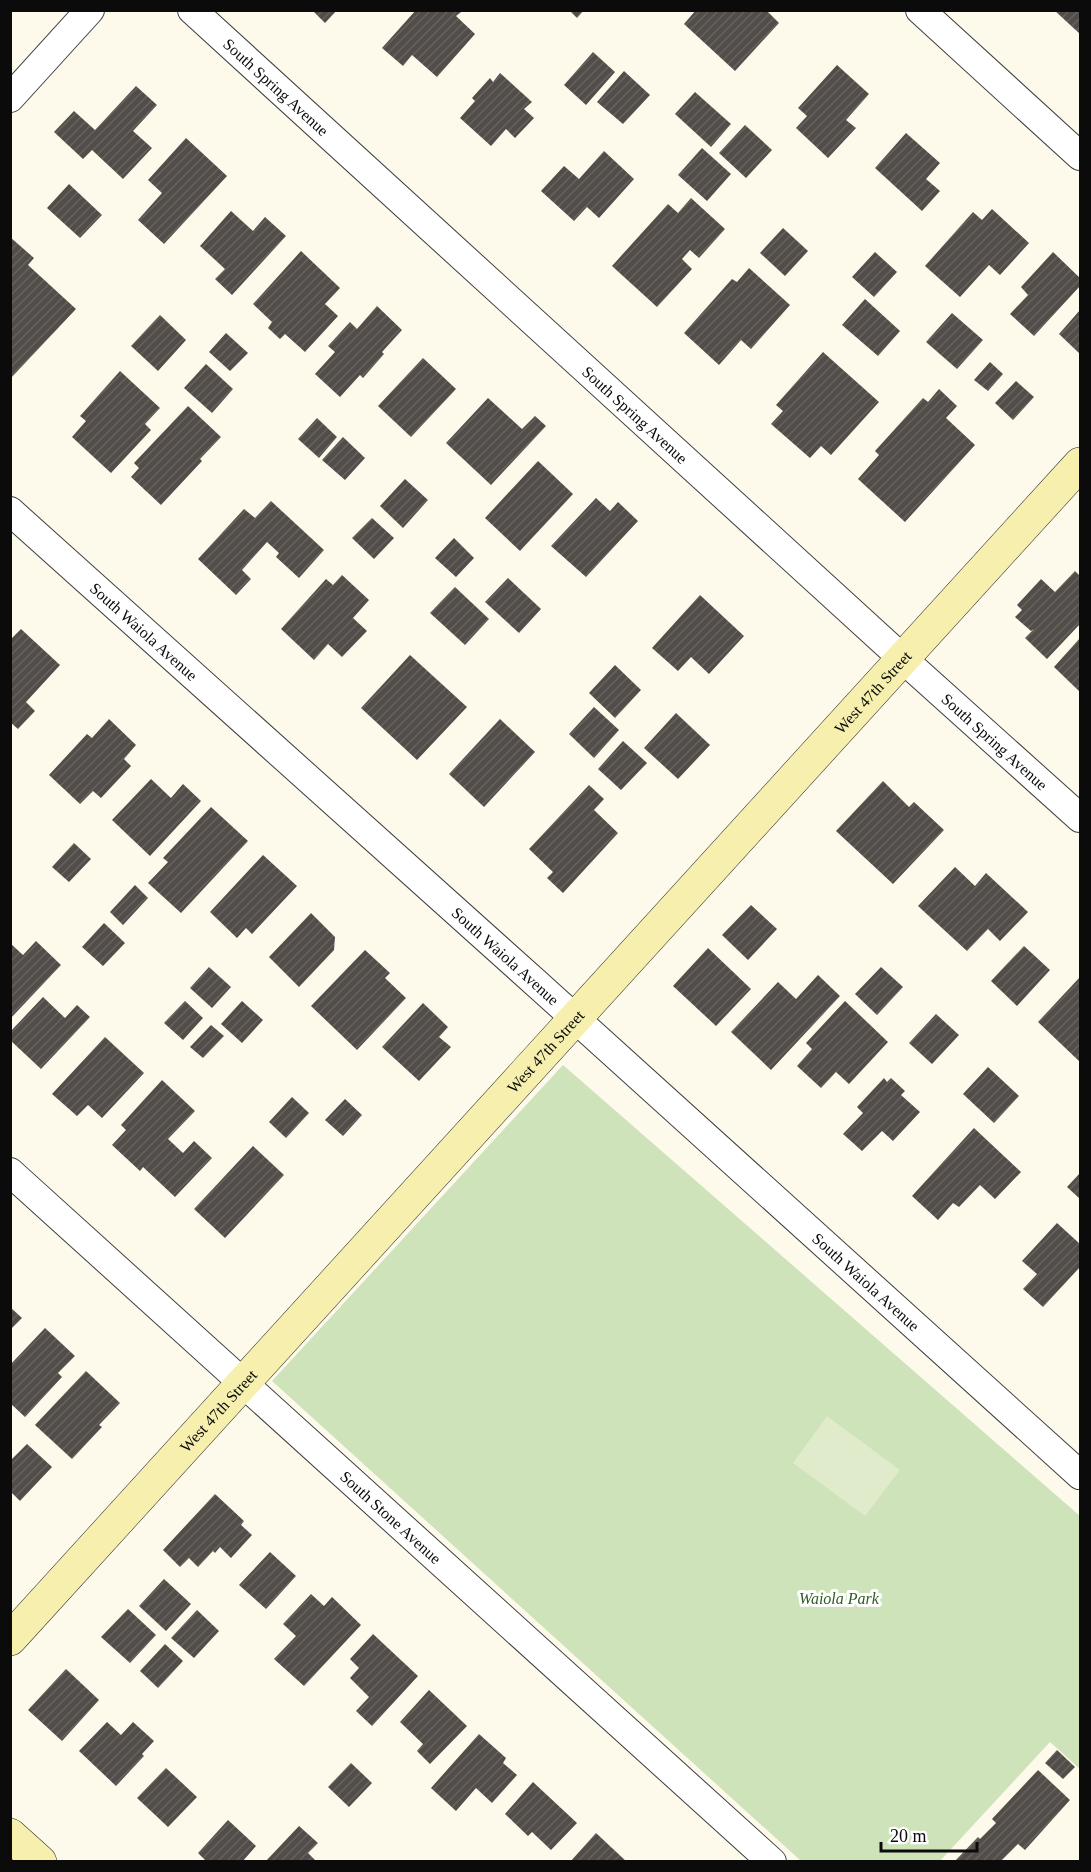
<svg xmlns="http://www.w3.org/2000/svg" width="1091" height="1872" font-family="'Times New Roman',serif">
	<defs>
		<pattern id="building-hatch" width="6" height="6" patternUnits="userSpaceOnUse" patternTransform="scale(1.5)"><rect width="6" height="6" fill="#524d49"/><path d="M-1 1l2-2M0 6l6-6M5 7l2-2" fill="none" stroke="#66625f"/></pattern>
	</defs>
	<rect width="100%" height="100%" fill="#fdfaeb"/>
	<path fill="#cee3b9" d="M563,1065L1080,1516V1769L1050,1742L940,1861H801L272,1381Z"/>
	<path fill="#dfebca" d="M827,1416L900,1470L865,1516L793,1463Z"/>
	<g fill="url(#building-hatch)">
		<path d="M312,10H337L325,23Z"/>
		<path d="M416,10H460L461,12L456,16L475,34L437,77L412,55L403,66L382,48Z"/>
		<path d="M569,10H584L577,18Z"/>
		<path d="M696,10H766L779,23L735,71L684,24Z"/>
		<path d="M1054,10H1080V34Z"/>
		<path d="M593,52L615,72L586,105L564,85Z"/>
		<path d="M837,65L869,94L846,120L856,128L828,158L796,128L807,116L798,108Z"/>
		<path d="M624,71L650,95L623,124L597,102Z"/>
		<path d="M500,73L532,102L524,109L534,118L515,138L506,129L491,146L460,118L475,101L472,98L490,78L493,82Z"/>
		<path d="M136,86L157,105L133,131L152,148L123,179L92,150L83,159L54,132L74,111L95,130Z"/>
		<path d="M695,92L731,124L711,147L675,114Z"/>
		<path d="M745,125L772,150L746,178L719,153Z"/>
		<path d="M906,133L940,163L926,179L940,191L922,211L875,168Z"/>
		<path d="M186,138L227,176L164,244L138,220L162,193L148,180Z"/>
		<path d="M702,148L731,174L707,201L678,175Z"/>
		<path d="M604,151L634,179L599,218L587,207L574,221L541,191L564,166L579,179Z"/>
		<path d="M69,184L102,215L80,238L47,208Z"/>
		<path d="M691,198L725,229L699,258L690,250L682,259L692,269L657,307L612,266L668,204L678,213Z"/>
		<path d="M992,209L1029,243L1000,275L989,265L960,297L925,266L973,212L982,220Z"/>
		<path d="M231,211L253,231L265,217L286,236L232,295L215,279L225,269L200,246Z"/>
		<path d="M783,228L808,251L785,276L760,253Z"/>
		<path d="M10,237L34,258L28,265L76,309L10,379Z"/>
		<path d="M301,251L340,288L325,304L338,316L305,352L285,334L280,339L268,328L272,322L253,304Z"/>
		<path d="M875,252L897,272L874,297L852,277Z"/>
		<path d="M1053,252L1080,278V286L1034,336L1010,314L1028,295L1021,287Z"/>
		<path d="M749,268L790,305L751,349L741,340L719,365L684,333L732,279L737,282Z"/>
		<path d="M865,299L900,331L878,356L842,325Z"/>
		<path d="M377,306L402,330L382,352L384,354L363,378L360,375L340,397L315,374L335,352L328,346L350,322L357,329Z"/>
		<path d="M1080,310V354L1059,334Z"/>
		<path d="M952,313L983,340L957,369L926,342Z"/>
		<path d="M160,315L186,340L158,371L131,346Z"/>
		<path d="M226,333L248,353L230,371L209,352Z"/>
		<path d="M823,352L879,402L831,455L821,446L810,458L771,424L783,411L776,405Z"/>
		<path d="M423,358L456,389L411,437L378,406Z"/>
		<path d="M990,362L1003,374L988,391L974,380Z"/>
		<path d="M206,364L233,389L212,413L184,388Z"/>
		<path d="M120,371L160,408L145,424L151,430L111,473L72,437L86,421L80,416Z"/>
		<path d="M1016,381L1034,397L1013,420L995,403Z"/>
		<path d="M939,389L957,406L946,418L975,445L905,522L858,479L879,455L875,451L923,398L928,402Z"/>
		<path d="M488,398L522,429L535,416L546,426L491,485L446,443Z"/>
		<path d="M188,406L221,437L200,459L202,461L161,505L131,477L139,468L134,463Z"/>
		<path d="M317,418L337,437L319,458L298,439Z"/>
		<path d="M343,437L365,458L345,480L322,460Z"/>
		<path d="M538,461L573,494L520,551L485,518Z"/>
		<path d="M405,479L428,500L403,528L380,506Z"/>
		<path d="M596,498L610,511L618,502L638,521L586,577L551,546Z"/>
		<path d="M271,501L324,550L299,578L276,557L279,553L267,542L242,570L251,579L236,595L198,559L244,509L255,518Z"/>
		<path d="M372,518L394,538L374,559L352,538Z"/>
		<path d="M454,538L474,558L456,577L435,558Z"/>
		<path d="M1075,571L1080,576V624L1047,659L1025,638L1034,629L1031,631L1015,617L1022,610L1017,605L1041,579L1055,592Z"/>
		<path d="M342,575L369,600L353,618L367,631L342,657L328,644L314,660L281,629L326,579L333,585Z"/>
		<path d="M508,578L541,609L519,633L485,602Z"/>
		<path d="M455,587L489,619L465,645L430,613Z"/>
		<path d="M700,595L744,636L709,674L691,657L678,671L652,648Z"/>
		<path d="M21,629L60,665L26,702L35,711L18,729L10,722V640Z"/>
		<path d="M1080,638V692L1054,667Z"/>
		<path d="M410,655L467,707L417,760L361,708Z"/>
		<path d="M615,665L641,690L615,718L589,693Z"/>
		<path d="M594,707L619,730L594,758L569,734Z"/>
		<path d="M676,713L710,745L678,779L644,748Z"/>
		<path d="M109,719L136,745L124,759L131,766L101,798L93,791L80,804L49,775L87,734L92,738Z"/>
		<path d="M500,719L535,752L484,807L449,774Z"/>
		<path d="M623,741L647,763L621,790L598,769Z"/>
		<path d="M151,779L171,798L183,784L201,801L150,856L112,820Z"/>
		<path d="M883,781L909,807L914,802L944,830L893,884L836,831Z"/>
		<path d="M589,785L604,799L594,810L618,833L563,893L547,878L553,872L529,849Z"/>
		<path d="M211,807L248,841L181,913L148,883L168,862L163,858Z"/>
		<path d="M74,843L91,859L69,882L52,867Z"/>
		<path d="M263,855L297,886L252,934L246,928L237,938L210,912Z"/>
		<path d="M955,867L975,886L986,873L1028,912L1000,941L988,929L967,951L918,906Z"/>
		<path d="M135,885L148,898L123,925L110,912Z"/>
		<path d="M751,905L777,929L748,960L722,935Z"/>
		<path d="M311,913L335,937L334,950L299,987L269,957Z"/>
		<path d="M104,923L125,943L103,966L82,947Z"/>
		<path d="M36,941L61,965L10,1019V943L23,955Z"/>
		<path d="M1024,946L1050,970L1017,1006L991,981Z"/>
		<path d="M708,948L751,989L716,1026L673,986Z"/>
		<path d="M365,950L390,973L385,978L406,998L357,1050L311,1006Z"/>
		<path d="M209,967L231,987L212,1008L190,988Z"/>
		<path d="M881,967L903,987L877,1015L855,994Z"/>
		<path d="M818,975L840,996L771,1070L731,1032L778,982L796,999Z"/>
		<path d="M1080,977V1062L1038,1022Z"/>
		<path d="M43,997L65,1018L77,1005L90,1017L41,1069L10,1040V1032Z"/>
		<path d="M185,1001L203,1018L183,1040L164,1023Z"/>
		<path d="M242,1001L263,1020L242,1043L221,1024Z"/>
		<path d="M845,1001L888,1042L849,1084L836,1072L821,1088L797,1066L812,1049L806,1043Z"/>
		<path d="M423,1003L448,1027L439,1037L451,1047L419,1081L382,1047Z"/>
		<path d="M936,1014L959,1035L932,1064L909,1043Z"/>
		<path d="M211,1025L224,1036L203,1058L190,1047Z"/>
		<path d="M105,1037L144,1073L102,1118L88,1105L77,1116L52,1094Z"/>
		<path d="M988,1067L1019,1096L994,1123L963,1094Z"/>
		<path d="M884,1078L887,1082L891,1078L905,1091L901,1095L920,1112L893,1141L882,1131L862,1151L843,1134L863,1113L857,1107Z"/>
		<path d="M162,1080L195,1111L168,1139L183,1153L194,1141L212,1158L175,1197L143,1167L140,1171L112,1145L126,1130L121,1125Z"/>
		<path d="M292,1097L309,1113L286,1138L269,1122Z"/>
		<path d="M345,1099L362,1115L343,1136L325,1120Z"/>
		<path d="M974,1128L1021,1172L995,1199L980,1185L959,1207L953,1203L938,1220L912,1196Z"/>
		<path d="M253,1146L284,1175L225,1238L194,1209Z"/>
		<path d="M1080,1173V1199L1067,1187Z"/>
		<path d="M1057,1223L1080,1244V1267L1043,1307L1023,1289L1037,1274L1022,1261Z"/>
		<path d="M10,1307L22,1318L10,1330Z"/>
		<path d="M45,1328L75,1356L58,1373L62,1377L25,1417L10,1403V1365Z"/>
		<path d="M86,1371L120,1403L99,1425L102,1427L72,1459L35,1425Z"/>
		<path d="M27,1444L52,1467L20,1501L10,1491V1461Z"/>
		<path d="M215,1494L244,1521L241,1525L252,1535L231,1558L220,1547L215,1553L213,1551L198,1567L189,1558L180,1567L163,1550Z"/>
		<path d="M270,1552L296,1576L266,1609L239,1585Z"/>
		<path d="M164,1579L191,1604L166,1631L139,1606Z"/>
		<path d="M311,1594L324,1606L332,1597L361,1625L304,1686L274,1659L296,1636L283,1624Z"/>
		<path d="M128,1609L156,1635L130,1663L101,1637Z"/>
		<path d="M197,1610L219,1631L194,1658L171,1638Z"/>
		<path d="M373,1634L418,1676L372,1726L356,1711L369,1697L350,1678L359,1668L350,1659Z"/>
		<path d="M165,1644L183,1661L158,1688L140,1671Z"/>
		<path d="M66,1669L99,1700L62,1741L28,1710Z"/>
		<path d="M429,1690L467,1726L430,1764L417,1751L423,1744L400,1722Z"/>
		<path d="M107,1722L121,1735L133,1722L154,1741L142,1754L144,1756L116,1786L79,1751Z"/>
		<path d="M479,1734L506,1758L503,1763L517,1775L492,1803L476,1788L456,1811L431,1788Z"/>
		<path d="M1057,1750L1075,1767L1063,1779L1045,1763Z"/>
		<path d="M351,1763L372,1783L349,1807L328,1787Z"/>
		<path d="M166,1768L197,1797L168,1827L137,1798Z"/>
		<path d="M1038,1770L1070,1800L1025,1850L1018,1844L1002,1860L1004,1862H954L978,1837L980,1839L996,1823L992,1819Z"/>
		<path d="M533,1782L577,1823L551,1850L532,1832L528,1836L505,1814Z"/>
		<path d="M228,1820L256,1846L242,1862H207L198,1853Z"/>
		<path d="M299,1826L318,1843L308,1853L317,1862H265Z"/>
		<path d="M596,1833L627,1862H570Z"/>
	</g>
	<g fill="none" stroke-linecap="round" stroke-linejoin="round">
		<defs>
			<g id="street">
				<path id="s1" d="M192,10L903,659L1080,818"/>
				<path d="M920,10L1080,156"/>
				<path d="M10,98L90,10"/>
				<path id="s2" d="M10,511L537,984L1080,1475"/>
				<path id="s3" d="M10,1172L772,1862"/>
			</g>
			<g id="secondary">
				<path id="s4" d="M10,1639L1080,464"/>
				<path d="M10,1835L40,1862"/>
			</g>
		</defs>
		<use href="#street" stroke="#3e3e3e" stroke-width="30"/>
		<use href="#secondary" stroke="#2d2d2d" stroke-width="34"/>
		<use href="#street" stroke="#fff" stroke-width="28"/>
		<use href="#secondary" stroke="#f6efae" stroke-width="33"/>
	</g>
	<g text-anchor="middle" stroke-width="6" stroke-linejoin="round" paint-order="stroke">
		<g font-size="16" fill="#0b0b0b" stroke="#fff">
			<text dy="6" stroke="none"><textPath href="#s1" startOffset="114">South Spring Avenue</textPath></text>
			<text dy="6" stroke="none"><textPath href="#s1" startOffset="600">South Spring Avenue</textPath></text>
			<text dy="6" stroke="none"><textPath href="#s2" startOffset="180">South Waiola Avenue</textPath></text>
			<text dy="6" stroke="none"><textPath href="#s4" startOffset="1281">West 47th Street</textPath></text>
			<text dy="6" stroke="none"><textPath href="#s1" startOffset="1086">South Spring Avenue</textPath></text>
			<text dy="6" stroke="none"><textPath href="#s2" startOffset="666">South Waiola Avenue</textPath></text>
			<text dy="6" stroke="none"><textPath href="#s4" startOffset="795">West 47th Street</textPath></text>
			<text dy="6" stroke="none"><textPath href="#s2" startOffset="1152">South Waiola Avenue</textPath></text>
			<text dy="6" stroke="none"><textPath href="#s4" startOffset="309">West 47th Street</textPath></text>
			<text dy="6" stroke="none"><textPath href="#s3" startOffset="514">South Stone Avenue</textPath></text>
		</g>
		<g font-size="16" font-style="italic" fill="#2e5b24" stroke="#fff">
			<text x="839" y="1604">Waiola Park</text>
		</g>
	</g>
	<rect width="1091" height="1872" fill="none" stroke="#0b0b0b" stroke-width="24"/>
	<path d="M881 1842v9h96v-9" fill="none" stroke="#0b0b0b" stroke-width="3"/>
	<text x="890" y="1842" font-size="18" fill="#0b0b0b" stroke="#ffffff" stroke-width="4.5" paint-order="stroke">20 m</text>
</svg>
